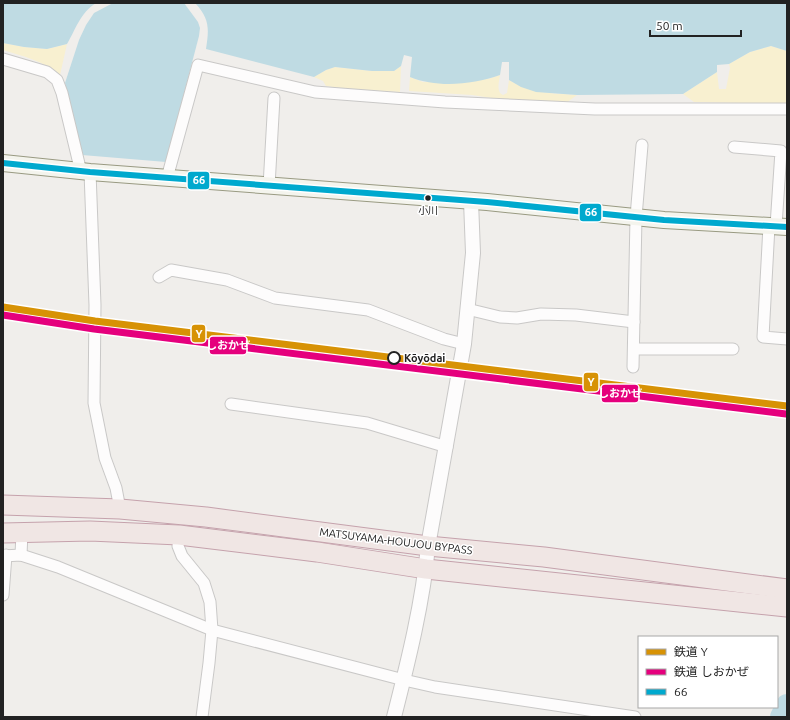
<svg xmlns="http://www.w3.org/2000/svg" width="790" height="720" font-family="Ubuntu,'Noto Sans JP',sans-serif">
	<rect width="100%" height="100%" fill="#f0eeeb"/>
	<g fill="#f8f0d0">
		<path d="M3,43L24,47L47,49L67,44L60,75C44,61 22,56 3,50Z"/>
		<path d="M771,46L787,51V104L694,102L683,94L717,72L719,89H726L730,68L729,64L750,52Z"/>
		<path d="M401,66L400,92L347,89L326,86L323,81L314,77L326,70L335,67L372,71H394Z"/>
		<path d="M500,75C499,82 496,92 503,95L507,93L509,80C533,94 550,93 577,95L566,103L505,100L472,95L409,91L410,77L423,82L488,79Z"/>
	</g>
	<g fill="#bfdbe3">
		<path d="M3,3H96C80,13 76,29 67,44L47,49L24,47L3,43Z"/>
		<path d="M113,3H184L198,22L200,28L199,36L166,162L82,155L65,83L79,40L86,25L94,13Z"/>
		<path d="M195,3H787V51L771,46L750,52L729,64L717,65V72L683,94L577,95L536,92L521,87L509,80V62H502L500,75C472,85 437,88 410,77L412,57L404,55L401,66L394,71H372L335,67L326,70L314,77L206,49C209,29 210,19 195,3Z"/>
	</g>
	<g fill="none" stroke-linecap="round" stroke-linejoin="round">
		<path stroke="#bfdbe3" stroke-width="22" d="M781,717L787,705"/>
		<defs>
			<g id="minor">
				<path d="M3,59L47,72L57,80L62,93L81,172"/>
				<path d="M734,147L781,151L776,226"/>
				<path d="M90,172L95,305L94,403L105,458L116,488L120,509"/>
				<path d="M167,178L198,65L315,92L445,102L595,109H787"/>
				<path d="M269,186L274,98"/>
				<path d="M769,226L763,337L787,339"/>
				<path d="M159,277L171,270L227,280L275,298L368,310L444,339L464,344"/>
				<path d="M467,309L500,317L517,318L541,314L576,315L634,322"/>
				<path d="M634,349H733"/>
				<path d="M633,367L636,217L642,145"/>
				<path d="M231,404L367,423L447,447"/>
				<path d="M179,535L178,546L182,556L204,583L210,602L212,630L209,663L202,717"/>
				<path d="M21,555L22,532"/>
				<path d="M3,556L21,555L58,567L212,630L404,680L435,687L635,717"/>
				<path d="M3,595L6,555"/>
			</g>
			<path id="tertiary" d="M394,717C408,662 423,602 428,546L464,344L473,253L471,201"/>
			<path id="secondary" d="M3,163L90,172L487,202L664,220L787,227"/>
			<g id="trunk">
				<path d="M3,505L120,509L206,517L428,546L544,557L787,589"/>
				<path d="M3,533L90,531L179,535L317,552L426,569L787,607"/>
			</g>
		</defs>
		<use href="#minor" stroke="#c9c8c7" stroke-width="13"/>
		<use href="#tertiary" stroke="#c9c8c7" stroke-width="16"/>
		<use href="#secondary" stroke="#999a82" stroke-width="18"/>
		<use href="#trunk" stroke="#c5a2ac" stroke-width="21"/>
		<use href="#minor" stroke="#fdfcfc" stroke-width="11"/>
		<use href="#tertiary" stroke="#fdfcfc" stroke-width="14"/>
		<use href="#secondary" stroke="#f4f4ed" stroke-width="16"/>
		<use href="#trunk" stroke="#f0e6e4" stroke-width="19"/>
		<defs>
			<path id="bus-1" d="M3,163L90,172L487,202L664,220L787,227"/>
		</defs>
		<use href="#bus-1" stroke="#fff" stroke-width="9"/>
		<use href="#bus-1" stroke="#00a9ce" stroke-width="6"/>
		<defs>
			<path id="rail-1" d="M3,307L95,321L787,406"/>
			<path id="rail-2" d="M3,315L94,329L786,414"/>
		</defs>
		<use href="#rail-1" stroke="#fff" stroke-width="10"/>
		<use href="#rail-2" stroke="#fff" stroke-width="10"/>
		<use href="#rail-1" stroke="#d79205" stroke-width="7"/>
		<use href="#rail-2" stroke="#e5007d" stroke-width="7"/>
	</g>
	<circle fill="#222" stroke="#fff" stroke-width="1.5" cx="428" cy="198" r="3.5"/>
	<circle fill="#fff" stroke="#222" stroke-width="2" cx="394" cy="358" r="6"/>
	<g text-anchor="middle" stroke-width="3" stroke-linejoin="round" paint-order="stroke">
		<g font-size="10" fill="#222" stroke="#fff">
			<text x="428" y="214">小川</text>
		</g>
		<g font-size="11" font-weight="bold" fill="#222" stroke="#fff" text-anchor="start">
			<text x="404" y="362">Kōyōdai</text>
		</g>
		<g font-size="11" fill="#222" stroke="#fff">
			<text transform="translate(396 541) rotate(7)" y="4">MATSUYAMA-HOUJOU BYPASS</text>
		</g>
	</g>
	<g stroke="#fff" stroke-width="1.5">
		<rect x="187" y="171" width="23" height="19" rx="4" fill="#00a9ce"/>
		<rect x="579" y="203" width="23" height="19" rx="4" fill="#00a9ce"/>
		<rect x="191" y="324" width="15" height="19" rx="4" fill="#d79205"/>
		<rect x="209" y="336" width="38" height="19" rx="4" fill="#e5007d"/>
		<rect x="583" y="372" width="16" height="20" rx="4" fill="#d79205"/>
		<rect x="601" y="384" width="38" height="19" rx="4" fill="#e5007d"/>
	</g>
	<g font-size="11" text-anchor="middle" font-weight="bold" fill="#fff">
		<text x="199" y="184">66</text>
		<text x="591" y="216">66</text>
		<text x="199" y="338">Y</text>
		<text x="228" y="349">しおかぜ</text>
		<text x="591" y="386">Y</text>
		<text x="620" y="397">しおかぜ</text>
	</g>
	<rect width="790" height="720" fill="none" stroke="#222222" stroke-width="8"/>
	<rect x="638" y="636" width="140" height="72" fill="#ffffff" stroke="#a7a7a7"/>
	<rect x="646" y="649" width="20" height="6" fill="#d79205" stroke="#a7a7a7"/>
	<text x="674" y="656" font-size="12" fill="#222222">鉄道 Y</text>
	<rect x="646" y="669" width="20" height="6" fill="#e5007d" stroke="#a7a7a7"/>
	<text x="674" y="676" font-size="12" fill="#222222">鉄道 しおかぜ</text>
	<rect x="646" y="689" width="20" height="6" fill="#00a9ce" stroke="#a7a7a7"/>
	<text x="674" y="696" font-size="12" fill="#222222">66</text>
	<path d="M650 30v6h91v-6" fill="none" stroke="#222222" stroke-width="2"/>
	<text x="656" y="30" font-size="12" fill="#222222" stroke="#ffffff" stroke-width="3" paint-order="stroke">50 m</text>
</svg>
